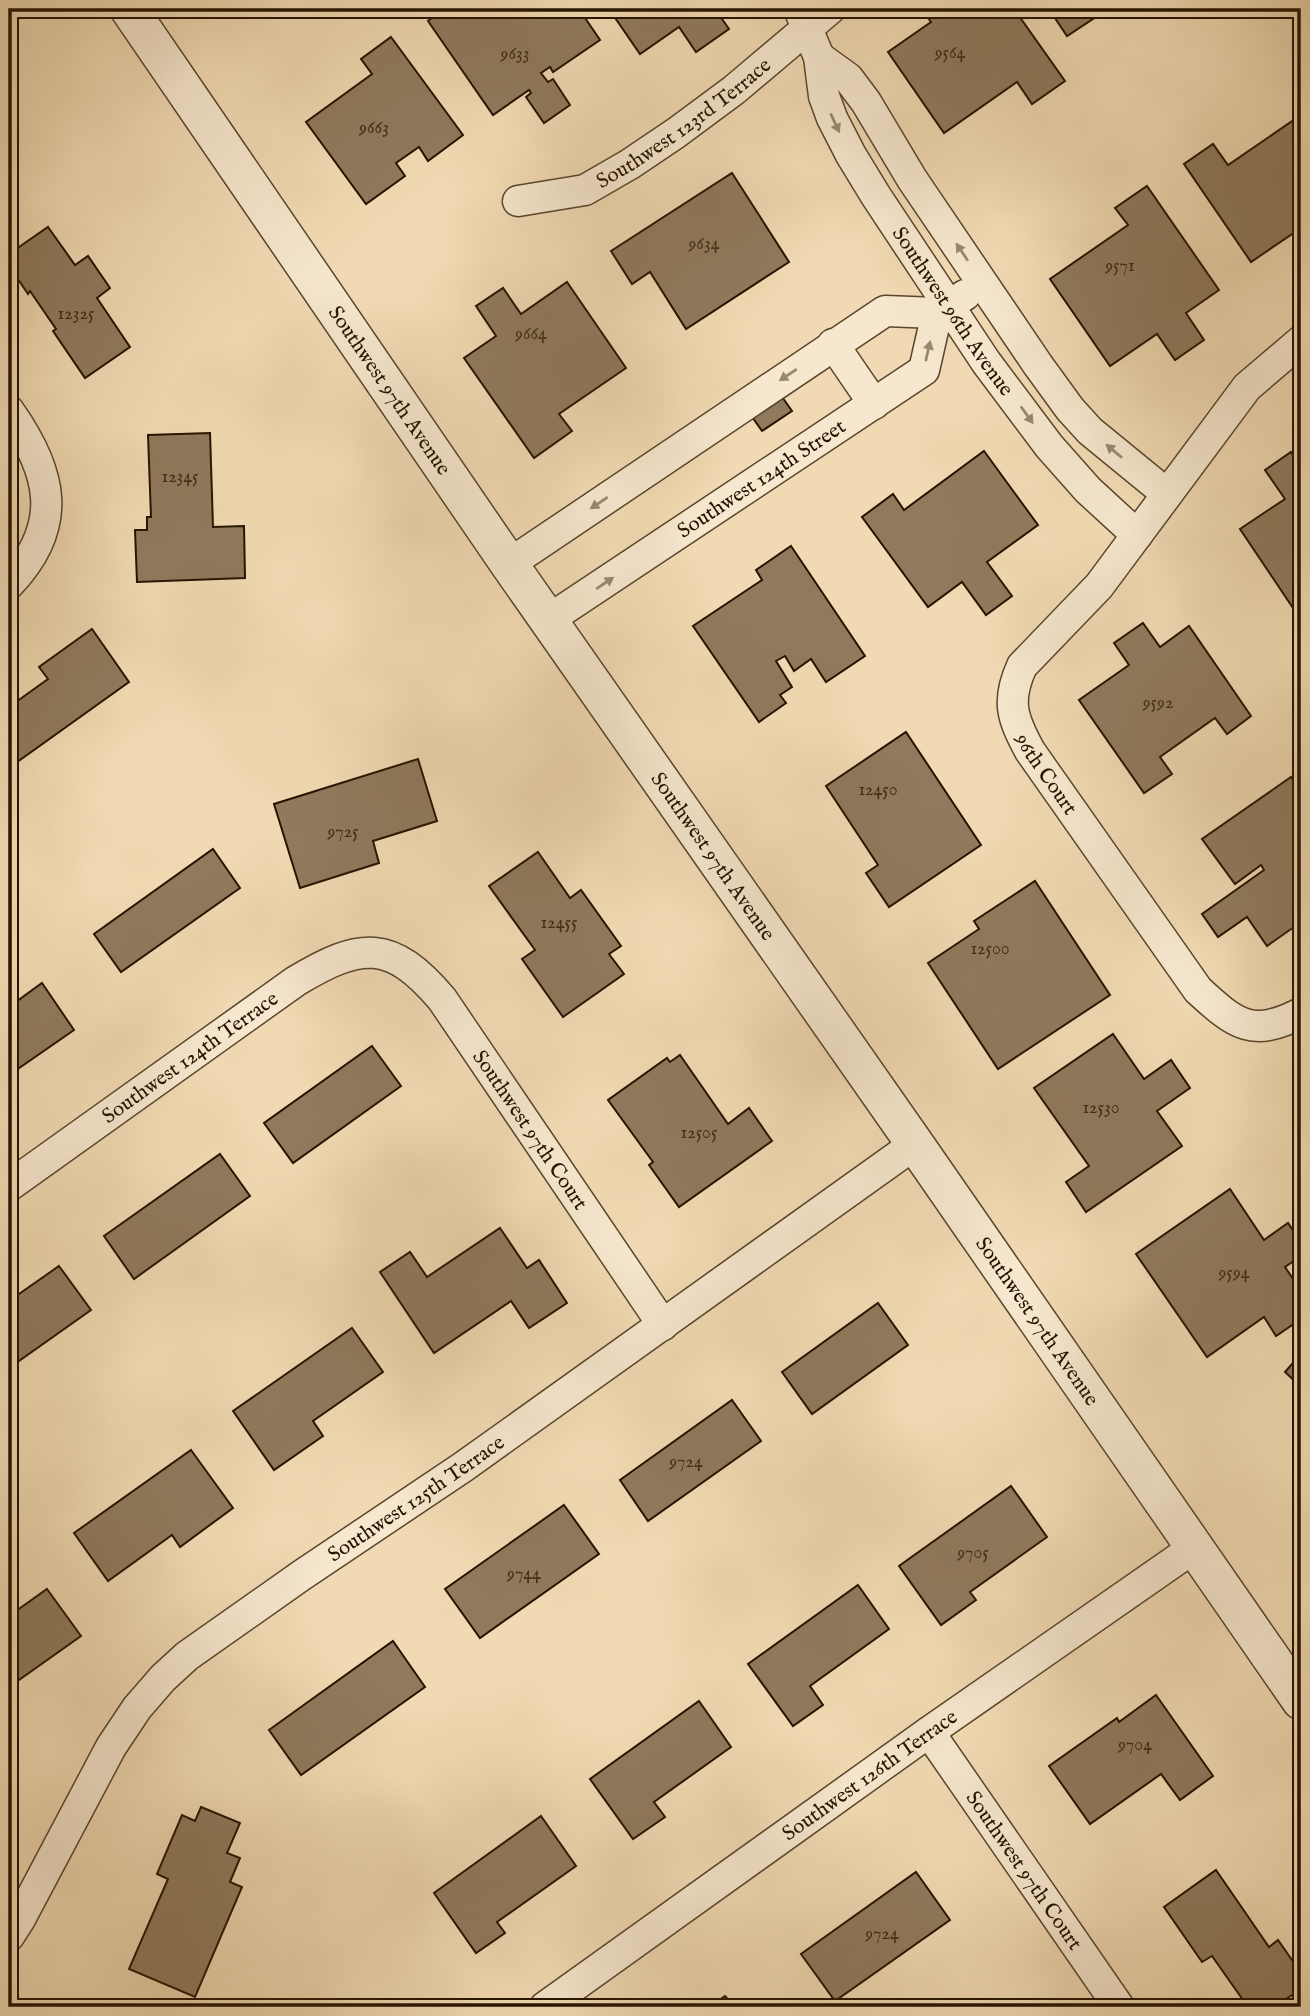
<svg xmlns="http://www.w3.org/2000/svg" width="1310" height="2016" font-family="'IM FELL English',serif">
	<rect width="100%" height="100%" fill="#f1dab3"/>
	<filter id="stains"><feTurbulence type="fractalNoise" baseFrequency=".00286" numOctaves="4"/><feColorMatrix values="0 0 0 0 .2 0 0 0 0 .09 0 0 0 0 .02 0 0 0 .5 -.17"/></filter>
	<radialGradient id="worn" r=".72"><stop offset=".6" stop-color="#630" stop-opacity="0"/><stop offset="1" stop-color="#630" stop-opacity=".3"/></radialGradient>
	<g fill="#8f7a5d" stroke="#251300" stroke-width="2">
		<path d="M438,9H463L467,14L476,9H579L600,40L553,72L550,67L541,73L548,82L553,79L570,105L544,123L526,97L531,93L529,90L493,115L428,21L433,17L431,13Z"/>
		<path d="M609,9H715L729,29L696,52L679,27L640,54Z"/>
		<path d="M922,9H1014L1065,81L1032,104L1017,82L944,133L888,52L931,22Z"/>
		<path d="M1049,9H1108L1067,36Z"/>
		<path d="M391,37L463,135L428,161L419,147L396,163L405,176L366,204L306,122L372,74L361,59Z"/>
		<path d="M1301,115V228L1251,262L1184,164L1213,144L1228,165Z"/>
		<path d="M732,173L789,262L686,329L650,272L632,284L611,251Z"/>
		<path d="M1147,186L1219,290L1186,313L1204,340L1175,360L1157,334L1110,366L1050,279L1128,225L1115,208Z"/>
		<path d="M48,227L75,265L88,256L110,288L97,298L130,347L85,378L53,331L56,329L30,291L28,294L9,266V254Z"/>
		<path d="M567,282L626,368L559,414L572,431L534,458L464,358L496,336L476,306L503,288L521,314Z"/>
		<path d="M780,394L792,411L762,431L750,414Z"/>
		<path d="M210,433L213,527L244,526L245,578L137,582L135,530H147V517H151L148,435Z"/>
		<path d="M984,451L1038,525L987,562L1012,596L986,615L962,582L928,607L862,517L893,494L904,510Z"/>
		<path d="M1291,452L1301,468V620L1240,529L1285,499L1265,470Z"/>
		<path d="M791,546L865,656L826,682L811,659L794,671L785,656L776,661L792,687L780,695L786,703L759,722L693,626L762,580L756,570Z"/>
		<path d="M1143,623L1160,647L1189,626L1251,716L1227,734L1215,718L1160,757L1172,774L1144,793L1079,700L1129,665L1114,643Z"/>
		<path d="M92,629L129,682L13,765L9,759V707L48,679L39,667Z"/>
		<path d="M906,732L981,845L889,907L866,873L878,865L826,786Z"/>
		<path d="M418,759L437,821L373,841L379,863L300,888L274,804Z"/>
		<path d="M1291,777L1301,792V922L1267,946L1247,917L1218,937L1202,914L1264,870L1261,865L1235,884L1202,839Z"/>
		<path d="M213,849L240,888L121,972L94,934Z"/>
		<path d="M538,852L570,898L581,890L621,946L609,954L624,974L563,1017L522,959L535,950L489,886Z"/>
		<path d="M1035,881L1110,995L998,1069L928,963L979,929L974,921Z"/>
		<path d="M42,983L74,1030L9,1075V1007Z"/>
		<path d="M1113,1034L1144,1079L1171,1060L1190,1088L1157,1111L1182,1146L1086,1212L1066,1182L1089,1166L1034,1088Z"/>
		<path d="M372,1046L401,1086L293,1163L264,1123Z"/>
		<path d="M680,1055L728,1124L749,1108L772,1141L679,1207L649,1165L653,1162L608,1100L667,1058L670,1062Z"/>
		<path d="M220,1154L250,1196L134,1279L104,1236Z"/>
		<path d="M1230,1189L1264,1240L1288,1223L1301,1242V1256L1285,1267L1301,1291V1319L1276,1336L1264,1317L1207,1357L1136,1254Z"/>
		<path d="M500,1228L527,1268L539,1260L567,1303L529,1328L511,1301L434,1353L380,1272L410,1252L427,1277Z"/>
		<path d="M59,1266L91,1310L9,1368V1301Z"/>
		<path d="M878,1303L908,1345L812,1414L782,1372Z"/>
		<path d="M352,1328L383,1372L313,1421L323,1436L274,1470L233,1411Z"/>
		<path d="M1301,1354V1387L1285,1372Z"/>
		<path d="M732,1400L761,1441L648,1521L620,1480Z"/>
		<path d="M191,1450L233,1508L180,1547L172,1535L108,1581L74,1533Z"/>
		<path d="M1011,1486L1047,1537L970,1592L976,1600L941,1625L899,1566Z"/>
		<path d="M564,1505L599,1554L480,1638L445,1589Z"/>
		<path d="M858,1585L889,1629L810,1686L823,1705L793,1726L748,1664Z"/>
		<path d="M47,1589L81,1636L9,1687V1616Z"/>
		<path d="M393,1641L425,1687L301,1775L269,1730Z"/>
		<path d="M1156,1695L1213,1776L1180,1800L1161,1774L1090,1824L1049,1766L1117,1718L1119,1722Z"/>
		<path d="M699,1701L731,1747L654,1802L665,1817L633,1839L590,1779Z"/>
		<path d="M201,1807L240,1823L227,1853L240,1858L230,1882L242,1887L195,1997L129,1969L168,1879L157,1874L182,1815L195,1821Z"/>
		<path d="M541,1816L576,1866L497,1922L505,1933L476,1953L434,1893Z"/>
		<path d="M1216,1870L1269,1947L1278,1940L1301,1973V1989L1274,2007H1248L1212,1956L1202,1962L1164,1907Z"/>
		<path d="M916,1872L950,1920L835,2001L801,1954Z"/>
		<path d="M725,1996L734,2007H709Z"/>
		<path d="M357,2003L401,2007H356Z"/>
	</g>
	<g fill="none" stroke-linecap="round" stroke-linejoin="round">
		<defs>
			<g id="minor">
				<path id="s1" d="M799,9L819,57L824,96L832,118L851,155L876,196L986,362L1049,446L1088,490L1137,535"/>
				<path d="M819,57L848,78L866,102L912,179L1038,365L1070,409L1090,431L1167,494"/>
				<path id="s2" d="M518,201L585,190L630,164L676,133L734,90L830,9"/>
				<path id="s3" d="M1301,341L1247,387L1099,586L1022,666C1006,701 1012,718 1030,751L1198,990C1236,1025 1252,1038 1301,1013"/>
				<path d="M833,344L874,404"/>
				<path d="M9,411C52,472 65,525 9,584"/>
				<path d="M509,564L885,311L937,313L965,295"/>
				<path id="s4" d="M548,620L924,370L937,313"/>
				<path id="s5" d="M9,1186L296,981C361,942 391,939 442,999L663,1325"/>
				<path id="s6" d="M929,1732L1119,2007"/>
				<path id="s7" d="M9,1936L20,1919L111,1747L137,1708L163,1678L187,1656L302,1575L463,1467L915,1144"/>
				<path id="s8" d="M545,2007L929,1732L1195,1547"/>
			</g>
			<g id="tertiary">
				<path id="s9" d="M129,9L509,564L915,1144L1301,1701"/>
			</g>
		</defs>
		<use href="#minor" stroke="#58452d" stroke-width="33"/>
		<use href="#tertiary" stroke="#58452d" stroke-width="40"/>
		<use href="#minor" stroke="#f6e7ce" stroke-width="30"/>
		<use href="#tertiary" stroke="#f6e7ce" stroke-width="37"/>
	</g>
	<defs><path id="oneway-solid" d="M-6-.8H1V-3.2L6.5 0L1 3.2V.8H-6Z" transform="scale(1.75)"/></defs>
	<g fill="#988871">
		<use href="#oneway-solid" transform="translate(835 123) rotate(65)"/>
		<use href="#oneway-solid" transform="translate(962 252) rotate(-124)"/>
		<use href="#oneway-solid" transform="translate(928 351) rotate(-77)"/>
		<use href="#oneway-solid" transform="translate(788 375) rotate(146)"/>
		<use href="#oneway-solid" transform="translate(1027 415) rotate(54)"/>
		<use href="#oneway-solid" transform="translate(1114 451) rotate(-140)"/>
		<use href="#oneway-solid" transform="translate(599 503) rotate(146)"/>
		<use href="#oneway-solid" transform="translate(605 583) rotate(-34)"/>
	</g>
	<g text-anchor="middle" stroke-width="7" stroke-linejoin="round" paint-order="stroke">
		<g font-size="18" fill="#402d17">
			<text x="950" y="58">9564</text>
			<text x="515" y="59">9633</text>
			<text x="374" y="133">9663</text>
			<text x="704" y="249">9634</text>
			<text x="1120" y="271">9571</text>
			<text x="76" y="319">12325</text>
			<text x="531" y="339">9664</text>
			<text x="180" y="482">12345</text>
			<text x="1158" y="708">9592</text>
			<text x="878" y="795">12450</text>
			<text x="343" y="837">9725</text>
			<text x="559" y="928">12455</text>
			<text x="990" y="954">12500</text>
			<text x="1101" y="1113">12530</text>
			<text x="699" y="1138">12505</text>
			<text x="1234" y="1278">9594</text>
			<text x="686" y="1467">9724</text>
			<text x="973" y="1558">9705</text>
			<text x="524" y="1579">9744</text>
			<text x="1135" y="1750">9704</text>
			<text x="882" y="1939">9724</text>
		</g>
		<g font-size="21" fill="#251300" stroke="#f6e7ce">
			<text dy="7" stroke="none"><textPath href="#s2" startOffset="187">Southwest 123rd Terrace</textPath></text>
			<text dy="7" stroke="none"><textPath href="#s1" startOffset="343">Southwest 96th Avenue</textPath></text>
			<text dy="7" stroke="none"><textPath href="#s9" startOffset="462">Southwest 97th Avenue</textPath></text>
			<text dy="7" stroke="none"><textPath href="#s4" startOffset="256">Southwest 124th Street</textPath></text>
			<text dy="7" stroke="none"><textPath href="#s3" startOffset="548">96th Court</textPath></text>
			<text dy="7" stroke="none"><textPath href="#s9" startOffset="1029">Southwest 97th Avenue</textPath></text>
			<text dy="7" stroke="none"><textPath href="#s5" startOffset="222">Southwest 124th Terrace</textPath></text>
			<text dy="7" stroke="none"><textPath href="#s5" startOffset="679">Southwest 97th Court</textPath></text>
			<text dy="7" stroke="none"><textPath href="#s9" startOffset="1596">Southwest 97th Avenue</textPath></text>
			<text dy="7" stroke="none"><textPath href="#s7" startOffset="612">Southwest 125th Terrace</textPath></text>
			<text dy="7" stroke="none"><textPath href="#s8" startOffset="399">Southwest 126th Terrace</textPath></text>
			<text dy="7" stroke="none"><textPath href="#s6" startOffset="168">Southwest 97th Court</textPath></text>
		</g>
	</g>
	<rect width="1310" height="2016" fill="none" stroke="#f1dab3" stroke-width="35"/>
	<rect x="10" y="10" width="1289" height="1995" fill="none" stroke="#251300" stroke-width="3.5"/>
	<rect x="18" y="18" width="1275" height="1981" fill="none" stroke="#251300" stroke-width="2"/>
	<rect width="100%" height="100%" filter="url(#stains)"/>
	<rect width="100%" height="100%" fill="url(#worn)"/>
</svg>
